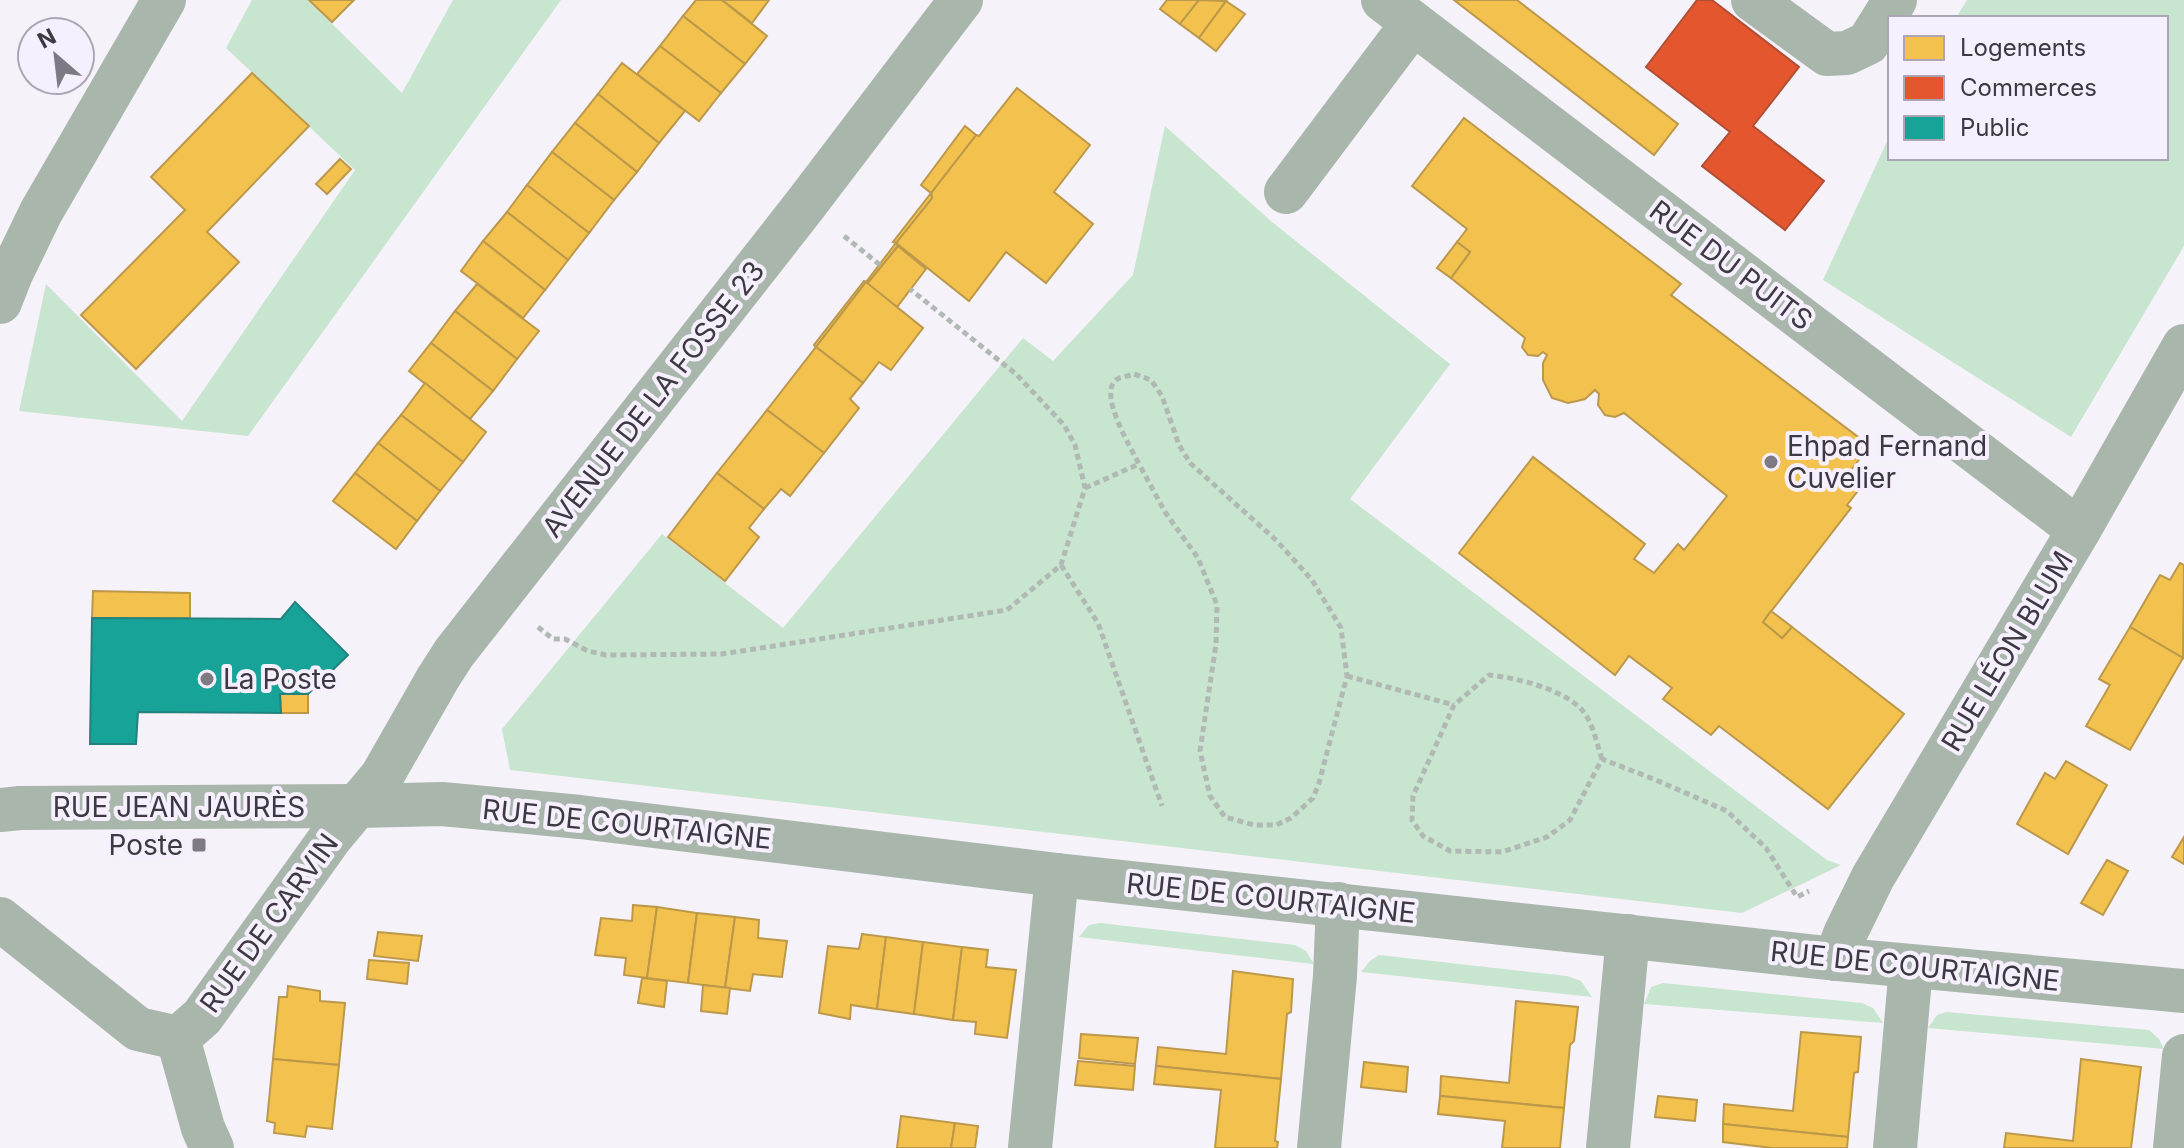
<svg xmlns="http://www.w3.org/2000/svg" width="2184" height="1148" font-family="Inter,sans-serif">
	<rect width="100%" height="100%" fill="#f6f2fa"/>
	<g fill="#c8e5cf">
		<path d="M252,0H308L402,93L453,0H561L248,436L19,411L46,284L182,421L355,170L226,48Z"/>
		<path d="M1967,0H2184V246L2071,437L1823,280L1890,135V158H2166V18H1956Z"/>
		<path d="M1165,126L1272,222L1450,364L1350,499L1827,860L1841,865L1742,913L510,770L502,729L662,534L783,628L1023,338L1053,361L1133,275Z"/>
		<path d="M1100,923L1295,945L1306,951L1314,964L1079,937L1089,925Z"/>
		<path d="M1379,955L1567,976L1581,981L1592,997L1361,972L1370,961Z"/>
		<path d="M1663,983L1862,1003L1873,1008L1883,1023L1644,1004L1651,987Z"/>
		<path d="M1946,1012L2149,1030L2159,1039L2164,1049L1928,1028L1937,1015Z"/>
	</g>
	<g fill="#f2c14e" stroke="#bc984a" stroke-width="2">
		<path d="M309,0H354L332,22Z"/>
		<path d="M696,0H722L767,36L745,64L683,16Z"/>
		<path d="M722,0H769L752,23Z"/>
		<path d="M1167,0H1199L1180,24L1160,9Z"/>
		<path d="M1199,0L1226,1L1199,38L1180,24Z"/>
		<path d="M1454,0H1517L1678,124L1654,155Z"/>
		<path d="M1226,1L1245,14L1216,51L1199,38Z"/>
		<path d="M683,16L745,64L721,93L660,46Z"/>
		<path d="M660,46L721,93L699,121L637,74Z"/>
		<path d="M622,63L685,111L659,143L598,94Z"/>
		<path d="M252,73L309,126L207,232L239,262L136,369L81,315L185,210L151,177Z"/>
		<path d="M1017,88L1090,145L1054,192L1093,224L1046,283L1006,252L969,301L896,243L932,198L931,193L976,135L979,136Z"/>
		<path d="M598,94L659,143L637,172L575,123Z"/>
		<path d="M1464,118L1681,284L1671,295L1870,446L1851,470L1859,477L1857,492L1847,505L1851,508L1763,622L1782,638L1792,627L1904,714L1828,809L1719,726L1711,735L1663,699L1672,688L1629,656L1615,675L1459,553L1533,457L1645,544L1634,559L1654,573L1678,544L1684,550L1727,496L1624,413L1615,417L1605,415L1598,405L1599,394L1595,390L1585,399L1577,401L1568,403L1552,398L1543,380V363L1547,355L1543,352L1538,356L1528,355L1522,347L1525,338L1451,278L1470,252L1457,242L1467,229L1412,186Z"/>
		<path d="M575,123L637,172L614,200L552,152Z"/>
		<path d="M965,126L976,135L931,193L921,185Z"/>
		<path d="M552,152L614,200L589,233L527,185Z"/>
		<path d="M340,159L351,169L327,194L316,184Z"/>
		<path d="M527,185L589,233L568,260L507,212Z"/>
		<path d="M931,193L932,198L896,243L893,242Z"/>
		<path d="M507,212L568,260L545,290L483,241Z"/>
		<path d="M483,241L545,290L523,318L461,271Z"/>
		<path d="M1457,242L1470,252L1451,278L1437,268Z"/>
		<path d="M896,243L898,246L867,284L866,282Z"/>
		<path d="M898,246L926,269L897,307L867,284Z"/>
		<path d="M864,281L866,282L816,347L814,345Z"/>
		<path d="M866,282L923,328L891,370L879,362L863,383L816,347Z"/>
		<path d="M477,284L539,331L517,359L455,311Z"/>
		<path d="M455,311L517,359L493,391L431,343Z"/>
		<path d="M431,343L493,391L470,419L409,371Z"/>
		<path d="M816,347L863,383L850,399L859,408L824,453L767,410Z"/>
		<path d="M425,383L486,432L463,462L401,415Z"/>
		<path d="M767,410L824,453L790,496L781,489L764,509L717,473Z"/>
		<path d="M401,415L463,462L440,491L378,443Z"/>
		<path d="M378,443L440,491L417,521L355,473Z"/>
		<path d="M355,473L417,521L396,549L333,501Z"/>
		<path d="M717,473L764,509L749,528L759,537L725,581L668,537Z"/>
		<path d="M2180,563L2184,565L2183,658L2130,627L2160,575L2170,580Z"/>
		<path d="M93,591L190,593V618H92Z"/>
		<path d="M1771,611L1792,627L1782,638L1763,622Z"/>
		<path d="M2130,627L2183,658L2130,750L2086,726L2110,685L2099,679Z"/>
		<path d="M280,694H308V713H281Z"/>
		<path d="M2066,761L2107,785L2068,854L2017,824L2045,773L2055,779Z"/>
		<path d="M2184,837V864L2172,857Z"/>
		<path d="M2107,860L2128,871L2103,915L2081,903Z"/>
		<path d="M633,905L657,907L647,978L624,975L626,958L595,955L601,918L632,921Z"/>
		<path d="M657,907L697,913L688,983L647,978Z"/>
		<path d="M697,913L735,917L725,988L688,983Z"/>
		<path d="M735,917L759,920L758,938L787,941L782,977L753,974L750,991L725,988Z"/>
		<path d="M378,932L422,936L418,961L374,956Z"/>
		<path d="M862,934L886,937L877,1009L851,1005L850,1019L819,1013L828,946L859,949Z"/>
		<path d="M886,937L923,942L914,1014L877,1009Z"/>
		<path d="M923,942L962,947L953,1020L914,1014Z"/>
		<path d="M962,947L988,950L986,967L1016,970L1007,1038L975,1034L976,1022L953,1020Z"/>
		<path d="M369,960L409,963L407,984L367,979Z"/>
		<path d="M1233,971L1293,979L1291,1012L1287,1014L1281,1079L1156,1066L1158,1047L1226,1054Z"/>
		<path d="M642,978L667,981L664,1007L638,1003Z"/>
		<path d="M703,985L730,988L727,1014L701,1011Z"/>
		<path d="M288,986L320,991V1001L345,1003L339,1065L273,1059L279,997H287Z"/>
		<path d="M1516,1001L1578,1007L1574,1041L1570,1045L1564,1108L1440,1096L1441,1076L1509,1083Z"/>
		<path d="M1801,1032L1861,1037L1858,1072L1854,1073L1848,1137L1723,1124L1724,1104L1793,1111Z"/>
		<path d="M1081,1034L1138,1038L1135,1064L1079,1058Z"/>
		<path d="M273,1059L339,1065L332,1129L307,1126L305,1137L274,1133L275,1123L267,1121Z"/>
		<path d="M2081,1059L2141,1067L2131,1148H2004L2006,1133L2073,1141Z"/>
		<path d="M1078,1061L1135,1066L1133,1090L1075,1085Z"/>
		<path d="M1364,1062L1408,1067L1406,1092L1361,1087Z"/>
		<path d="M1156,1066L1281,1079L1275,1141L1278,1142L1277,1148H1215L1221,1090L1154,1084Z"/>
		<path d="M1440,1096L1564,1108L1560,1148H1502L1505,1121L1438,1114Z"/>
		<path d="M1658,1096L1697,1100L1695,1121L1655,1117Z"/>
		<path d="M901,1116L955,1123L951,1148H897Z"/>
		<path d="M955,1123L978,1126L975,1148H951Z"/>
		<path d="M1723,1124L1848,1137L1847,1148H1772L1723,1142Z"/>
	</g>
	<path fill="#e4572e" stroke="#b24e34" stroke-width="2" d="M1697,0H1712L1799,67L1753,126L1824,181L1785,230L1702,166L1730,132L1646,67Z"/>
	<path fill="#17a398" stroke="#22837e" stroke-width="2" d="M295,602L348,655L308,694H280L281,713L138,712L136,744H90L92,618L281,619Z"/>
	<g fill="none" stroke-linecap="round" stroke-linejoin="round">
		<g stroke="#b1b9b4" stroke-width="5" stroke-dasharray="6 4" stroke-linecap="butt">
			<path d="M844,236L880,265"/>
			<path d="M1085,488L1139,464C1131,448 1098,394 1116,380C1120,377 1129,376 1134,374L1151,380L1162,396L1179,445L1190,463L1277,541L1312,580L1341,628L1347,676L1319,783L1313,798L1291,818L1276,825H1254L1225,817L1210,796L1200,751L1216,644L1217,605L1198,558L1165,512L1139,464"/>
			<path d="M1061,565L1098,623L1162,806"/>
			<path d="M538,627L553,639H565L588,651L606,655L722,654L1007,610L1061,565L1085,488L1075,445L1064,425L1016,374L910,289"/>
			<path d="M1347,676L1454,705"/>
			<path d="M1602,759C1597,745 1593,723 1583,711C1564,689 1517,678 1489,675L1454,705L1413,796L1412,820L1423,836L1450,851L1502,852L1547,837L1570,820L1602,759L1656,780L1727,811L1766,848L1797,897L1809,891"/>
		</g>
		<g stroke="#a9b6ab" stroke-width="44">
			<path d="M1383,0L2079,530"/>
			<path d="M1753,0L1827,54L1847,53L1868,43L1895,0"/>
			<path d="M1286,192L1413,23"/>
			<path d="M0,302L11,274L41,212L164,0"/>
			<path d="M0,810L20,808L359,806L442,804L580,817L1057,875L1836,959L2184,991"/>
			<path d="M0,919L138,1029L178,1038"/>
			<path d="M1836,959L1845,934L1873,877L2079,530L2184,346"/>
			<path d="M178,1038L202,1017L331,837L382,776L438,678L454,653L805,205L961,0"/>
			<path d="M178,1038L203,1128L212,1148"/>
			<path d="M1030,1148L1057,875"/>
			<path d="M1319,1148L1335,976L1338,904"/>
			<path d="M1608,1148L1628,936"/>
			<path d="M1895,1148L1911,967"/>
			<path d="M2175,1148L2184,1056"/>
		</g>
	</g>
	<g fill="#7e7982" stroke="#f6effd" stroke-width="3">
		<circle cx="1771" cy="462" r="8"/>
		<circle cx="207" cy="679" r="8"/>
		<rect x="191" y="837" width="16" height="16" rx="4"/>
	</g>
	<g text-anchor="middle" stroke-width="8" stroke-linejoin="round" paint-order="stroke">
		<g font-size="28" fill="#3d3841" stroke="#f6effd">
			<text transform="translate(1731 265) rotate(37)" y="10">RUE DU PUITS</text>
			<text transform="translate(653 399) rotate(-52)" y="10">AVENUE DE LA FOSSE 23</text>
			<text transform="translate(2007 651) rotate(-59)" y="10">RUE LÉON BLUM</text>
			<text x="179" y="817">RUE JEAN JAURÈS</text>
			<text transform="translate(627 824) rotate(6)" y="10">RUE DE COURTAIGNE</text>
			<text transform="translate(1271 898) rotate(6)" y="10">RUE DE COURTAIGNE</text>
			<text transform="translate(269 923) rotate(-54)" y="10">RUE DE CARVIN</text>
			<text transform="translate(1915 966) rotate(6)" y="10">RUE DE COURTAIGNE</text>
		</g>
		<g font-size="28" fill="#3d3841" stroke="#f6effd" text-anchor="start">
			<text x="1787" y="456">Ehpad Fernand<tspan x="1787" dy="32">Cuvelier</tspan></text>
			<text x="223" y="689">La Poste</text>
			<text x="183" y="855" text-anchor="end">Poste</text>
		</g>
	</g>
	<rect x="1888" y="16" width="280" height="144" fill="#f6effd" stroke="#aca6b2" stroke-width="2"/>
	<rect x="1904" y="36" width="40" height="24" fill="#f2c14e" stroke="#aca6b2" stroke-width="2"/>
	<text x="1960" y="56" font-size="24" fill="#3d3841">Logements</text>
	<rect x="1904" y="76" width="40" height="24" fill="#e4572e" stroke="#aca6b2" stroke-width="2"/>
	<text x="1960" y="96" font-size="24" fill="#3d3841">Commerces</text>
	<rect x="1904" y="116" width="40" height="24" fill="#17a398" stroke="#aca6b2" stroke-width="2"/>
	<text x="1960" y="136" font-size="24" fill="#3d3841">Public</text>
	<g transform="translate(56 56) rotate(332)"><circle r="38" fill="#f6effd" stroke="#aca6b2" stroke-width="2"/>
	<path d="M0-6L14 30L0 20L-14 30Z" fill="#7e7982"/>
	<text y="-12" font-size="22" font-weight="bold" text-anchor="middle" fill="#3d3841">N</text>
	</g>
</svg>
